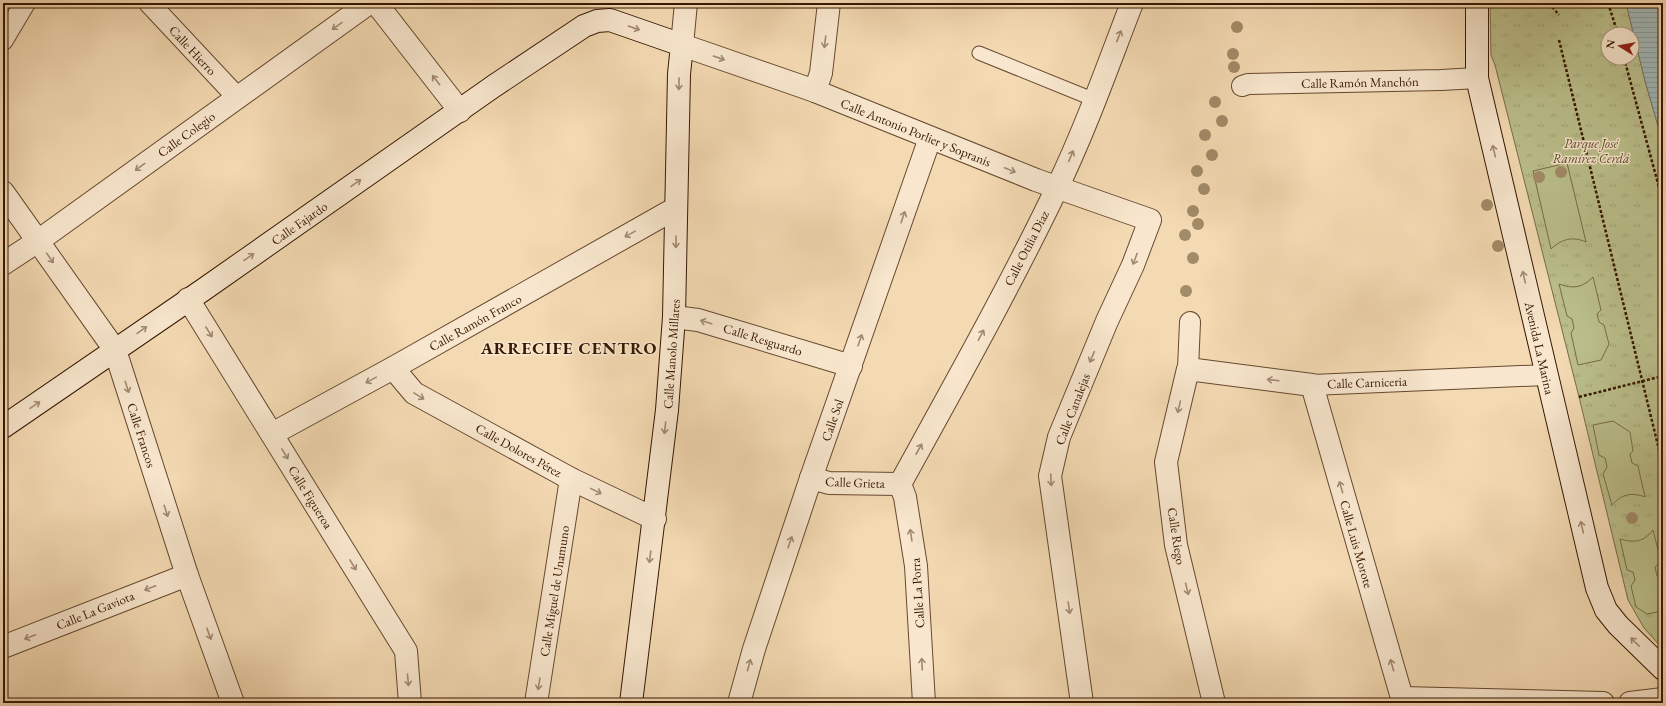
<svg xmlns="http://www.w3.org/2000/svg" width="1666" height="706" font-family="'EB Garamond',serif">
	<defs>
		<pattern id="grass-tufts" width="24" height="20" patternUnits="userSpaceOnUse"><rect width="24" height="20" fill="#bbc08c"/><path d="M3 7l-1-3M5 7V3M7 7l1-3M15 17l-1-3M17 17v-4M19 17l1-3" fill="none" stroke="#a1a477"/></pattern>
		<pattern id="water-rules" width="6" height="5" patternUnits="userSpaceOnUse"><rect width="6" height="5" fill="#a1b8b8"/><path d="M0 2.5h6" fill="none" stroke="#8b9d9c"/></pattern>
	</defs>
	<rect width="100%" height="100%" fill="#f4dab3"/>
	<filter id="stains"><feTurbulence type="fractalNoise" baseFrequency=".005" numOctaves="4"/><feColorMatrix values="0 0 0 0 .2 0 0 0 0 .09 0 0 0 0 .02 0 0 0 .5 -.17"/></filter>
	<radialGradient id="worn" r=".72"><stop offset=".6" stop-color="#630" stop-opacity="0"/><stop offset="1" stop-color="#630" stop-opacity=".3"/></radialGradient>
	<path fill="url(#grass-tufts)" stroke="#786c46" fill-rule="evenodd" d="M1490,3H1626L1645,81L1663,143V649L1644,628L1628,600L1579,397L1495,65L1491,55ZM1608,34H1632V58H1608Z"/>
	<g fill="#bbc08c" stroke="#786c46">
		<path d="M1567,163L1586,242C1572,236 1562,239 1551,249L1533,171Z"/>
		<path d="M1593,277L1601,310L1597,314L1599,322L1604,325L1609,344L1601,360L1578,365L1571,333L1574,328L1572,319L1567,316L1559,284C1573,289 1582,288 1593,277Z"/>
		<path d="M1613,421L1630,432L1633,451L1630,454L1632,463L1638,466L1645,497C1631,492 1622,494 1612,505L1603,474L1607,467L1605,458L1599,455L1593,425Z"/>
		<path d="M1653,530L1661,562L1655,567L1657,576L1663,577V611L1647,614L1636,607L1631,586L1635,580L1633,572L1627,570L1620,539C1634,543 1644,542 1653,530Z"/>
	</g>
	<path fill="url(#water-rules)" stroke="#76786f" d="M1626,3H1663V143L1645,81Z"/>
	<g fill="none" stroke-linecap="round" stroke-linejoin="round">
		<defs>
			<path id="service" d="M979,53L1095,100"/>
			<g id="pedestrian">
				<path d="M149,3L237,97"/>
				<path d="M3,40L25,3"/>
				<path d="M1242,86L1248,84L1441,80L1477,78"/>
				<path d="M1188,369L1190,322"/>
				<path d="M1312,385L1546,375"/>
			</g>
			<g id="minor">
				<path d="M376,3L460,111"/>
				<path d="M682,45L686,3"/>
				<path d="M815,91L821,73L829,3"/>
				<path d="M3,264L38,241L369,3"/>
				<path d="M188,299L406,651L410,703"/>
				<path d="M674,317L698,320L851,366"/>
				<path d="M115,350L187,575L233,703"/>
				<path d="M393,368L414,393L571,479L655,519"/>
				<path d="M272,434L393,368L676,208"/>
				<path d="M811,478L829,483L900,484"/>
				<path d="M900,484C954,386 1009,288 1057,188C1086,128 1108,65 1132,3"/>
				<path d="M900,484L905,497L916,566L924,703"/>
				<path d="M3,647L187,575"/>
				<path d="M1402,698L1603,703"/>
				<path d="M536,703L571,479"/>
				<path d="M739,703L754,649L811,478L930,138"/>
				<path d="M1214,703L1176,545L1166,462L1188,369L1312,385L1402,698L1401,703"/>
				<path d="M1630,703L1663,699"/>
			</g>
			<g id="tertiary">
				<path d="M682,45L815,91L1036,180L1150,220L1133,265L1107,321L1059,437L1050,476L1082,703"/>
				<path d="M3,192L115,350"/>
			</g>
			<g id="secondary">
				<path d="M1477,3V78L1597,588L1606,610L1618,625L1663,669"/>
				<path d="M3,427L203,290L494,86L584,26L597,21L610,20L682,45L679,74L674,317L667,410L631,703"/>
			</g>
		</defs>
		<use href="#service" stroke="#66482e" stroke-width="15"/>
		<use href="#pedestrian" stroke="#66482e" stroke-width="22"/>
		<use href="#minor" stroke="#66482e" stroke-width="24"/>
		<use href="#tertiary" stroke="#66482e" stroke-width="24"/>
		<use href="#secondary" stroke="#361701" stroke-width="24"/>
		<g stroke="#361701" stroke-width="2.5" stroke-dasharray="3 2" stroke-linecap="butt">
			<path d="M1549,3L1559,15"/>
			<path d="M1608,3L1618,34"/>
			<path d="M1559,40L1663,466"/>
			<path d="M1624,58L1663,202"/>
			<path d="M1579,397L1663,376"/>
		</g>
		<use href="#service" stroke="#f8e7ce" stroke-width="13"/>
		<use href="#pedestrian" stroke="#f8e7ce" stroke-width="20"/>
		<use href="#minor" stroke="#f8e7ce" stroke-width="22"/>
		<use href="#tertiary" stroke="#f8e7ce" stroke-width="22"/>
		<use href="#secondary" stroke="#f8e7ce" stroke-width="22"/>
	</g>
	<g fill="#a28b68">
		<circle cx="1237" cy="27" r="6"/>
		<circle cx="1233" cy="54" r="6"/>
		<circle cx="1234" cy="67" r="6"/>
		<circle cx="1215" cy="102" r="6"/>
		<circle cx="1222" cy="121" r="6"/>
		<circle cx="1205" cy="135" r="6"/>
		<circle cx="1212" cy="155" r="6"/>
		<circle cx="1197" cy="171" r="6"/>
		<circle cx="1561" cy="172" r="6"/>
		<circle cx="1539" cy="177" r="6"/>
		<circle cx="1204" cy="189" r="6"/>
		<circle cx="1487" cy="205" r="6"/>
		<circle cx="1193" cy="211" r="6"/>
		<circle cx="1198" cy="224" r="6"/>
		<circle cx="1185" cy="235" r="6"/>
		<circle cx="1498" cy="246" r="6"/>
		<circle cx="1193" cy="258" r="6"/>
		<circle cx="1186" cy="291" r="6"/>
		<circle cx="1632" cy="518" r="6"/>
	</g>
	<defs><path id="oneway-shaft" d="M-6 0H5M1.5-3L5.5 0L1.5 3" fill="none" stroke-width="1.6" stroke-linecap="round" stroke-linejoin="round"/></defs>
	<g stroke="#a18972">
		<use href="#oneway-shaft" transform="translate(337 26) rotate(145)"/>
		<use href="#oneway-shaft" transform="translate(634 28) rotate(19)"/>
		<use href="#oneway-shaft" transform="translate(1119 36) rotate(-69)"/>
		<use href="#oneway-shaft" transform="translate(825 42) rotate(97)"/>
		<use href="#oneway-shaft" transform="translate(719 58) rotate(19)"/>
		<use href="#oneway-shaft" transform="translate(436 80) rotate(-128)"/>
		<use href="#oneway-shaft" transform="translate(679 84) rotate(91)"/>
		<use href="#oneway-shaft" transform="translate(1494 151) rotate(-103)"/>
		<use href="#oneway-shaft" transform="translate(1071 156) rotate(-67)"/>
		<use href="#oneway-shaft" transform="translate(140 167) rotate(144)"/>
		<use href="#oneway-shaft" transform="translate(1010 170) rotate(22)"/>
		<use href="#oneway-shaft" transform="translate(356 183) rotate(-35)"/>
		<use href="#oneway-shaft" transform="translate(903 217) rotate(-71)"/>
		<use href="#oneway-shaft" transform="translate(630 234) rotate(151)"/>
		<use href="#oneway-shaft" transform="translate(676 242) rotate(91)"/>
		<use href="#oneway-shaft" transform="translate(249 257) rotate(-35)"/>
		<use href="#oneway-shaft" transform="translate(50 258) rotate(55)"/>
		<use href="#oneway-shaft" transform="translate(1135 259) rotate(111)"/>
		<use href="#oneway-shaft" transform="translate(1524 277) rotate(-103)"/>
		<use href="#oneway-shaft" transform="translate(706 322) rotate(-163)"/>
		<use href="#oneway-shaft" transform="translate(142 330) rotate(-35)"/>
		<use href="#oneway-shaft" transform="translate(209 332) rotate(58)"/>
		<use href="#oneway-shaft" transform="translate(981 335) rotate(-62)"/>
		<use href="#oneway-shaft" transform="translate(860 340) rotate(-71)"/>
		<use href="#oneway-shaft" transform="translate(1092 357) rotate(113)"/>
		<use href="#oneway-shaft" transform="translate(371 380) rotate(151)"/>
		<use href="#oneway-shaft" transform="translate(1273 380) rotate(-173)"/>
		<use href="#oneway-shaft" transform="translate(127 387) rotate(72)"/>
		<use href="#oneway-shaft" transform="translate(419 396) rotate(31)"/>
		<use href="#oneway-shaft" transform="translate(35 405) rotate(-34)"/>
		<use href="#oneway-shaft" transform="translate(1179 407) rotate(103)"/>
		<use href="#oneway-shaft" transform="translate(665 428) rotate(97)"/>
		<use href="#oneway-shaft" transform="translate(919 449) rotate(-61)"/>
		<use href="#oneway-shaft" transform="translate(285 454) rotate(58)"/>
		<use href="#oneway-shaft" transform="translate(1051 480) rotate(87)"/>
		<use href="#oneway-shaft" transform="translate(1341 487) rotate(-106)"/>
		<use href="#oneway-shaft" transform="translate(596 491) rotate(26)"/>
		<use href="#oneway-shaft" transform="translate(166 511) rotate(72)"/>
		<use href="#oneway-shaft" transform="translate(1582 527) rotate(-103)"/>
		<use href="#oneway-shaft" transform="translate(911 535) rotate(-99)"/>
		<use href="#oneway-shaft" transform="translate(790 542) rotate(-71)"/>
		<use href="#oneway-shaft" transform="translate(650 557) rotate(97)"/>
		<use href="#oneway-shaft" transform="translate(353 565) rotate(58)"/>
		<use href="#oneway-shaft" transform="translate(150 588) rotate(158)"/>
		<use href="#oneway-shaft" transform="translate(1187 589) rotate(76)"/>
		<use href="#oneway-shaft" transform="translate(1069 608) rotate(82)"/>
		<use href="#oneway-shaft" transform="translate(209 634) rotate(70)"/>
		<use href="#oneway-shaft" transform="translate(30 637) rotate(158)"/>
		<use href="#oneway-shaft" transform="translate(1635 642) rotate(-135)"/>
		<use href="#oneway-shaft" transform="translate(922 664) rotate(-93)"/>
		<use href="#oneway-shaft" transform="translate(749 665) rotate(-75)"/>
		<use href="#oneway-shaft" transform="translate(1392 665) rotate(-106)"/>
		<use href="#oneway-shaft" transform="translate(408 680) rotate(85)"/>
		<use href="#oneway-shaft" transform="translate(539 684) rotate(99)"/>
	</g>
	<g text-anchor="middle" stroke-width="3" stroke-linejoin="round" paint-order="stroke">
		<g font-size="13" fill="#361701" stroke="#f8e7ce">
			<text transform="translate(193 50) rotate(47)" y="5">Calle Hierro</text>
			<text transform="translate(1360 82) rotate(-1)" y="5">Calle Ramón Manchón</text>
			<text transform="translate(916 132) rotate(22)" y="5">Calle Antonio Porlier y Sopranis</text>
			<text transform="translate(186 134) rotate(-36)" y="5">Calle Colegio</text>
			<text transform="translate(299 223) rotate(-35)" y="5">Calle Fajardo</text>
			<text transform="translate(1026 248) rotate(-63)" y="5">Calle Otilia Diaz</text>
			<text transform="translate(475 322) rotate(-29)" y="5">Calle Ramón Franco</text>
			<text transform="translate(763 339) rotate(17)" y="5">Calle Resguardo</text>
			<text transform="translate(1540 348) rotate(77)" y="5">Avenida La Marina</text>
			<text transform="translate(671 354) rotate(-86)" y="5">Calle Manolo Millares</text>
			<text transform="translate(1367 382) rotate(-2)" y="5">Calle Carniceria</text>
			<text transform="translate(1072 409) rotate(-69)" y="5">Calle Canalejas</text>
			<text transform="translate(832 420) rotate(-71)" y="5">Calle Sol</text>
			<text transform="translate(142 435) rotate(72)" y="5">Calle Francos</text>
			<text transform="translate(519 450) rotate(29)" y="5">Calle Dolores Pérez</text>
			<text transform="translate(855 482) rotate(2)" y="5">Calle Grieta</text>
			<text transform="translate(311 497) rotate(58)" y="5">Calle Figueroa</text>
			<text transform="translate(1177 536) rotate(81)" y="5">Calle Riego</text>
			<text transform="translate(1357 544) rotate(74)" y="5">Calle Luis Morote</text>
			<text transform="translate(554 591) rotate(-81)" y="5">Calle Miguel de Unamuno</text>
			<text transform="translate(917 593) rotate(-94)" y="5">Calle La Porra</text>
			<text transform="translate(95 610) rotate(-22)" y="5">Calle La Gaviota</text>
		</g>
		<g font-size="13" font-style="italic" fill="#5e4a2b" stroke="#f8e7ce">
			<text x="1591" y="148">Parque José<tspan x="1591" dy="15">Ramírez Cerdá</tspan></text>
		</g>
		<g font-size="17" font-weight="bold" letter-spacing="1" fill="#361701" stroke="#f8e7ce">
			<text x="569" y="354">ARRECIFE CENTRO</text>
		</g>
	</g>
	<rect width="1666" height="706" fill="none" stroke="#f4dab3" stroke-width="16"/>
	<rect x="4" y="4" width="1658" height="698" fill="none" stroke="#361701" stroke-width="2"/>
	<rect x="8" y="8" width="1650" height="690" fill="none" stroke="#361701"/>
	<g transform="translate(1620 46) rotate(281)"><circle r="19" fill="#f8e7ce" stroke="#aa947c"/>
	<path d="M0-3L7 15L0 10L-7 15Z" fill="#8f2418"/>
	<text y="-6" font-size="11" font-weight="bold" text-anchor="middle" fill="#361701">N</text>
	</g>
	<rect width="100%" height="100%" filter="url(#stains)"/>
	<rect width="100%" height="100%" fill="url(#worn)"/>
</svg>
